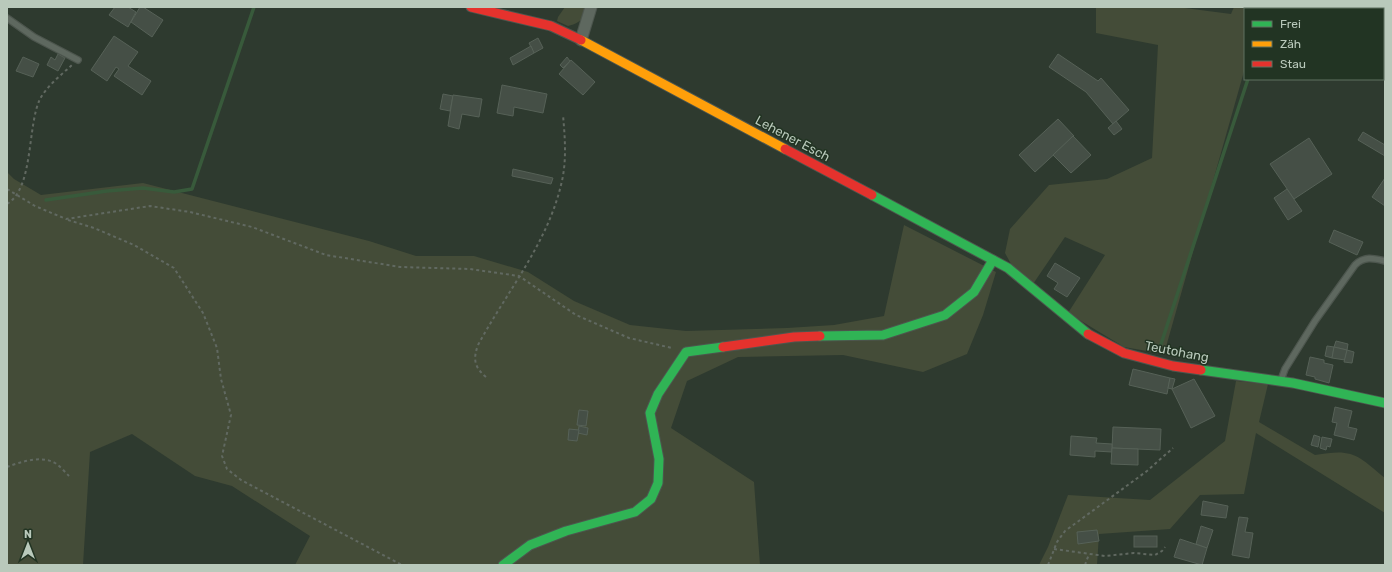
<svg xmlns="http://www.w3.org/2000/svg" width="1392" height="572" font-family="Rubik,sans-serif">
	<rect width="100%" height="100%" fill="#2e3a2f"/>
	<g fill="#444c38">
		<path d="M565,7H584C588,18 577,24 568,26L557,21L558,17Z"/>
		<path d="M1096,7H1177L1231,14L1234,7H1264L1263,9H1245V68L1164,354L1124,347L1068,313L1105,255L1065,237L1033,284L1011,264L1005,253L1010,229L1049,185L1107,179L1152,158L1158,45L1096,33Z"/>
		<path d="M7,172L14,179L41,195L143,183L369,241L416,256H474L528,272L574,301L630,325L686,331L787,328L834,325L884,316L904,225L996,272L983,315L967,354L923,372L843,355L738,357L687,381L671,428L754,482L760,565H295L310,536L232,486L195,476L132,434L90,452L83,565H7Z"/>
		<path d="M1236,381L1268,384L1259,422L1315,455C1354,448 1357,455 1385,478V513L1256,433L1244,494L1200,495L1170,529L1099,534L1097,565H1039L1048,547L1068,495L1150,500L1225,441Z"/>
	</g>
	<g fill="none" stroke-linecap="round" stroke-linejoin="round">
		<g stroke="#385a3b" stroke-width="3.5">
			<path d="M1267,9V7"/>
			<path d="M46,200L107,191L143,188L174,192L192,189L254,7"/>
			<path d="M1160,347L1248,79"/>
		</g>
	</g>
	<g fill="#454f46" stroke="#566157">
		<path d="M115,7H128L136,12L128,27L109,15Z"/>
		<path d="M140,7H143L163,20L152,37L131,22Z"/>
		<path d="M114,36L138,52L128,66L151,81L142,95L114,76L119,69L116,67L107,81L91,70Z"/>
		<path d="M538,38L543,48L534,53L529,43Z"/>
		<path d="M531,46L534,53L513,65L510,58Z"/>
		<path d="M58,54L65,58L58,71L47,65L51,57L55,60Z"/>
		<path d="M1058,54L1098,81L1101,78L1129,110L1113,124L1086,92L1049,67Z"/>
		<path d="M23,57L39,64L33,77L16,71Z"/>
		<path d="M567,57L570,61L563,68L560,65Z"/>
		<path d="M571,60L595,82L583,95L559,74Z"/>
		<path d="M502,85L547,94L543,113L514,107L513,116L497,113Z"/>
		<path d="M443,94L453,96L450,111L440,109Z"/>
		<path d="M453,95L482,99L479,117L462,114L459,129L448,126Z"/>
		<path d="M1058,119L1074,136L1035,172L1019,155Z"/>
		<path d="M1116,121L1122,129L1114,135L1108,128Z"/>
		<path d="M1363,132L1385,145V156L1358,140Z"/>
		<path d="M1073,136L1091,155L1071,173L1053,155Z"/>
		<path d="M1309,138L1332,174L1294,199L1270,164Z"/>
		<path d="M513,169L553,178L551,184L512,176Z"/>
		<path d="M1385,178V206L1372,197Z"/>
		<path d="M1287,189L1302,211L1288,220L1274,198Z"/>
		<path d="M1334,230L1363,242L1357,255L1329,242Z"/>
		<path d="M1055,263L1080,278L1067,297L1054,289L1058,283L1047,276Z"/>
		<path d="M1336,341L1348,344L1347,350L1334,347Z"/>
		<path d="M1327,346L1334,347L1332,358L1325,356Z"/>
		<path d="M1334,347L1347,350L1345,360L1332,358Z"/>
		<path d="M1347,350L1354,352L1352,363L1344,362Z"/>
		<path d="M1310,357L1324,360V363L1333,365L1329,383L1315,379V377L1306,375Z"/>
		<path d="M1133,369L1170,378L1167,394L1129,385Z"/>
		<path d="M1170,378L1175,379L1172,389L1168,388Z"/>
		<path d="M1194,379L1215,416L1191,428L1172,389Z"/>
		<path d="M1335,407L1352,411L1348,427L1357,429L1354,440L1334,435L1337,423L1332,422Z"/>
		<path d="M579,410L588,411L586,426L577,425Z"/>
		<path d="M579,426L588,428L587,435L578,433Z"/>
		<path d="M1113,427L1161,429L1160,450L1112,448Z"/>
		<path d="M569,429L579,430L577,441L568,440Z"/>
		<path d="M1314,435L1320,437L1318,447L1311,445Z"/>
		<path d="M1071,436L1097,438L1096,443L1112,444V452L1095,451V457L1070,455Z"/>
		<path d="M1322,437L1332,439L1330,447L1327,446L1326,450L1320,448Z"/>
		<path d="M1112,448L1138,449V465L1111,464Z"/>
		<path d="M1203,501L1228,506L1226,518L1201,515Z"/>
		<path d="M1239,517L1248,518L1245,532L1253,533L1249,558L1232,555Z"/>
		<path d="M1201,526L1213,530L1207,548L1196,544Z"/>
		<path d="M1097,530L1099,541L1078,544L1077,532Z"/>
		<rect x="1134" y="536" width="23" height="11"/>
		<path d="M1180,539L1207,548L1202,565L1174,557Z"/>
	</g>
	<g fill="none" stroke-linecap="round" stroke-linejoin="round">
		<defs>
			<g id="lane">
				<path d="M7,18L34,37L78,60"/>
				<path d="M1281,380L1285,369L1315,321L1355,265C1364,256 1373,258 1385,261"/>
			</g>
			<path id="street" d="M581,40L591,7"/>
			<g id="fast">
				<path d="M872,195L1008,268L1088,334"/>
				<path d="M820,336L883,335L945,315L974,292L993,260"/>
				<path d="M1201,370L1293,383L1385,403"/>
				<path d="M503,565L530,545L566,531L635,512L651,499L658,483L659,459L650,413L658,394L686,352L723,347"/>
			</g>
			<path id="slow" d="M581,40L785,149"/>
			<g id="jam">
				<path d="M471,7L551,26L581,40"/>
				<path d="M785,149L872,195"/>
				<path d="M1088,334L1124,353L1173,366L1201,370"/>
				<path d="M723,347L794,337L820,336"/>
			</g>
		</defs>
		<use href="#lane" stroke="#4d564e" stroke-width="8"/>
		<use href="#street" stroke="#4d564e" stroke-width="13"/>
		<use href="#fast" stroke="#4d564e" stroke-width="11"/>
		<use href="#slow" stroke="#4d564e" stroke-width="11"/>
		<use href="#jam" stroke="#4d564e" stroke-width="11"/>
		<g stroke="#616961" stroke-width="2" stroke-dasharray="3 3" stroke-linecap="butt">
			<path d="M7,189L35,206L66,219L150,206L190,212L252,227L326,255L400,267L470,269L519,276L576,315L629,338L672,348"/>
			<path d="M7,204C34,188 27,126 40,99C47,86 61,75 72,65"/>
			<path d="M68,220L94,228L134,245L174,268L203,313L217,348L221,379L231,415L222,456L227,469L241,480L402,565"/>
			<path d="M486,377C474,367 473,359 478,345C506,293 547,244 561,185C567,162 565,138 563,115"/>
			<path d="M7,467C20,462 41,455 55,463C60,466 65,472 69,476"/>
			<path d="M1054,549L1105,556L1134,553L1155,555L1162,551L1165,547"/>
			<path d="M1048,565L1057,542L1065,531L1147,471L1173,448"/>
			<path d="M1085,565L1089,554"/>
		</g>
		<use href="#lane" stroke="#5e685f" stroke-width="5.5"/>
		<use href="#street" stroke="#5e685f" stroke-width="11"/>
		<use href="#fast" stroke="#30b455" stroke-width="9"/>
		<use href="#slow" stroke="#ff9f0a" stroke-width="9"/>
		<use href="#jam" stroke="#e5322d" stroke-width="9"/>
	</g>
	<g text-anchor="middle" stroke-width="3" stroke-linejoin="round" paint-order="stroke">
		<g font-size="13" fill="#b9c9bb" stroke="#223423">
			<text transform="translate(793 138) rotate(28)" y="5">Lehener Esch</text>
			<text transform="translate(1177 351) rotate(11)" y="5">Teutohang</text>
		</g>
	</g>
	<rect width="1392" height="572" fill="none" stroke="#b9c9bb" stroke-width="16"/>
	<rect x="1244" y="8" width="140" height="72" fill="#223423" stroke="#5e7060"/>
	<rect x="1252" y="21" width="20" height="6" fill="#30b455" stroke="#5e7060"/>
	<text x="1280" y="28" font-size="12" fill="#b9c9bb">Frei</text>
	<rect x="1252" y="41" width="20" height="6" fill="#ff9f0a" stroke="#5e7060"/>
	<text x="1280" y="48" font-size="12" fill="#b9c9bb">Zäh</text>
	<rect x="1252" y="61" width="20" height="6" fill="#e5322d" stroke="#5e7060"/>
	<text x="1280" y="68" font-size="12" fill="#b9c9bb">Stau</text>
	<g transform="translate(28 544)" stroke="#223423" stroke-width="3" paint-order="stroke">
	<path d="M0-3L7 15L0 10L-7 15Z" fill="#b9c9bb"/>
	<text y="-6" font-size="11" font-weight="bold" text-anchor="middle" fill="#b9c9bb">N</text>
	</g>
</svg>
